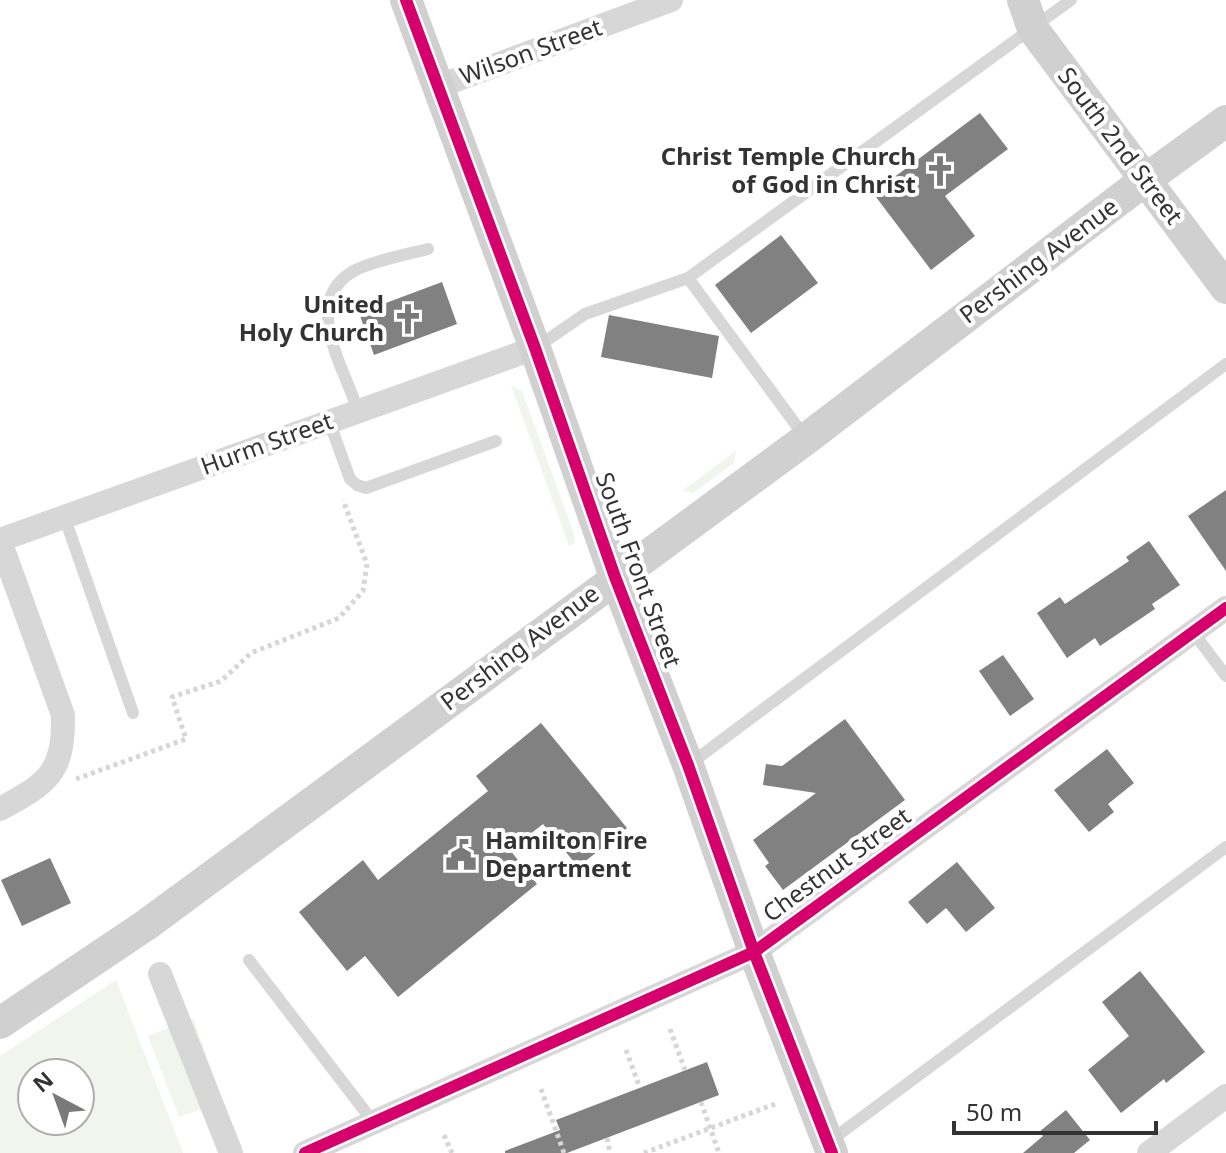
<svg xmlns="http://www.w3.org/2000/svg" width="1226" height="1153" font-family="'Noto Sans',sans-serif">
	<rect width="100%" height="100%" fill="#fff"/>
	<g fill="#f1f5ed" fill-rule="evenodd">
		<path d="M511,385L522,391L573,531L575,543L569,546Z"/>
		<path d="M736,451L734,463L693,493L682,491Z"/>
		<path d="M116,980L183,1153H0V1056ZM32,1073H80V1121H32Z"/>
		<path d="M193,1018L223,1102L179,1117L148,1036Z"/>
	</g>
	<g fill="#818181">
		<path d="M980,113L1008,149L945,196L975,236L931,270L873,193Z"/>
		<path d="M781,235L818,283L751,333L715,285Z"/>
		<path d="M442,282L457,324L374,355L359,313Z"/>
		<path d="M609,315L719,336L712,378L601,357Z"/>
		<path d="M1226,490V571L1188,516Z"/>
		<path d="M1149,541L1180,585L1152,604L1155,609L1100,646L1095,638L1067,658L1037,613L1060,597L1065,604L1129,561L1126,557Z"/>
		<path d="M1003,655L1034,699L1010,716L979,671Z"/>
		<path d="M845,719L905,800L783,890L765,866L769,863L753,840L816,793L763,785L766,764L782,766Z"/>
		<path d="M541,723L627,828L578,867L543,824L510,850L537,884L398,997L365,956L347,971L299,912L363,860L378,880L488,791L476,776Z"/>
		<path d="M1107,749L1134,783L1108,804L1114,812L1089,832L1054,790Z"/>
		<path d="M50,858L71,903L22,926L1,880Z"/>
		<path d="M957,862L995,908L966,932L946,908L927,924L908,902Z"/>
		<path d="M1140,971L1205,1052L1166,1083L1164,1079L1121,1113L1088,1070L1129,1036L1102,1002Z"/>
		<path d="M707,1062L719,1095L567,1153H505V1151L560,1130L556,1120Z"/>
		<path d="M1066,1110L1090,1140L1074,1153H1023L1043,1136L1039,1132Z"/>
	</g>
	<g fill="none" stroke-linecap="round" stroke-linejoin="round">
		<g stroke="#d6d6d6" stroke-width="5" stroke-dasharray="4 4" stroke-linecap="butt">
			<path d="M76,779L186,739L172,697L221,681L251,653L339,618L363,591L367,564L343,500"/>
			<path d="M670,1029L685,1070"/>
			<path d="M626,1050L640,1088"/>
			<path d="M541,1089L564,1153"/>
			<path d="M701,1102L719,1153"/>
			<path d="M444,1135L452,1153"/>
			<path d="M607,1138L610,1153"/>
			<path d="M644,1153L775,1104"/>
		</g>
		<g stroke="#d7d7d7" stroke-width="12">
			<path d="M688,278L805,437"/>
			<path d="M537,347L585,314L688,278L1071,0"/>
			<path d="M358,411C345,369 301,303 352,272C368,262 409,254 428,249"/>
			<path d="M329,421L350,479L357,485L366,488L496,441"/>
			<path d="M64,516L133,713"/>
			<path d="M1193,632L1226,676"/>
			<path d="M691,763L1226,364"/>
			<path d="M249,960L374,1123"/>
			<path d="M830,1141L1226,847"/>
		</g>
		<g stroke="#d7d7d7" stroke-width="24">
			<path d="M437,87L671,0"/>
			<path d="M0,540L535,348"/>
			<path d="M0,541L63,715C64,773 48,783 0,809"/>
			<path d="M160,974L231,1153"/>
			<path d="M305,1153L754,952L1226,608"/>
			<path d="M1149,1153L1226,1096"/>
		</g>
		<g stroke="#d0d0d0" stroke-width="32">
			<path d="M406,0L535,348L615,577L688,765L754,952L832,1153"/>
			<path d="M1023,0L1033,29L1226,288"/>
			<path d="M0,1023L146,925L806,439L1145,180L1226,121"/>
		</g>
		<defs>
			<g id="cycleway">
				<path d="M406,0L535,348L615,577L688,765L754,952L832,1153"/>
				<path d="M305,1153L754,952L1226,608"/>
			</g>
		</defs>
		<use href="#cycleway" stroke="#fff" stroke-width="17"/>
		<use href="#cycleway" stroke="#d6006c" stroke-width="12"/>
	</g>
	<defs>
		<symbol id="church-bare" viewBox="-9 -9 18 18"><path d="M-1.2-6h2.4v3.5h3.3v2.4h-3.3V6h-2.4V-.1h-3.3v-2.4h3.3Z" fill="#7a7a7a" stroke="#fff" stroke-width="2.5" paint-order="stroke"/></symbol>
		<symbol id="civic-bare" viewBox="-9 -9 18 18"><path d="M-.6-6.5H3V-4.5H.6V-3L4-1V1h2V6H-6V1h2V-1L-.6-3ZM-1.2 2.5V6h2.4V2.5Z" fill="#7a7a7a" stroke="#fff" stroke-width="2.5" paint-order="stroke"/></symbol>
	</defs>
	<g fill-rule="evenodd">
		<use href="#church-bare" x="918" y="149" width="44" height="44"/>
		<use href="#church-bare" x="386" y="297" width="44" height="44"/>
		<use href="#civic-bare" x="439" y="833" width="44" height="44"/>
	</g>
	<g text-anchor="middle" stroke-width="8" stroke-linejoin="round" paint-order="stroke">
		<g font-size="24" fill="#333" stroke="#fff">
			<text transform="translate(531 52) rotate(-20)" y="8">Wilson Street</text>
			<text transform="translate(1120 146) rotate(53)" y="8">South 2nd Street</text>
			<text transform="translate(1039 261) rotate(-37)" y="8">Pershing Avenue</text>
			<text transform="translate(267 444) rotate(-20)" y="8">Hurm Street</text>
			<text transform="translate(638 570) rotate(70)" y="8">South Front Street</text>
			<text transform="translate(520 648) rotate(-37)" y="8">Pershing Avenue</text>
			<text transform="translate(837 865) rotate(-36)" y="8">Chestnut Street</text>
		</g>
		<g font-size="24" font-weight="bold" fill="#333" stroke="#fff" text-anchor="end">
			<text x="916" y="165">Christ Temple Church<tspan x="916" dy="28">of God in Christ</tspan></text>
			<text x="384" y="313">United<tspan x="384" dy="28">Holy Church</tspan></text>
			<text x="485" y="849" text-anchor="start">Hamilton Fire<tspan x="485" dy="28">Department</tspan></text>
		</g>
	</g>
	<g transform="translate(56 1097) rotate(319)"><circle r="38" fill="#ffffff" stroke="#adadad" stroke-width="2"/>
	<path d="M0-6L14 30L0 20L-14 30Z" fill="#7a7a7a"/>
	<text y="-12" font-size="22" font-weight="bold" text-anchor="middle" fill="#333333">N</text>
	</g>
	<path d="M954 1121v12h202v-12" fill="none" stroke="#333333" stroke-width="4"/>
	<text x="966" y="1121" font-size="24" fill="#333333" stroke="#ffffff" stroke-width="6" paint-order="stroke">50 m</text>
</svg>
